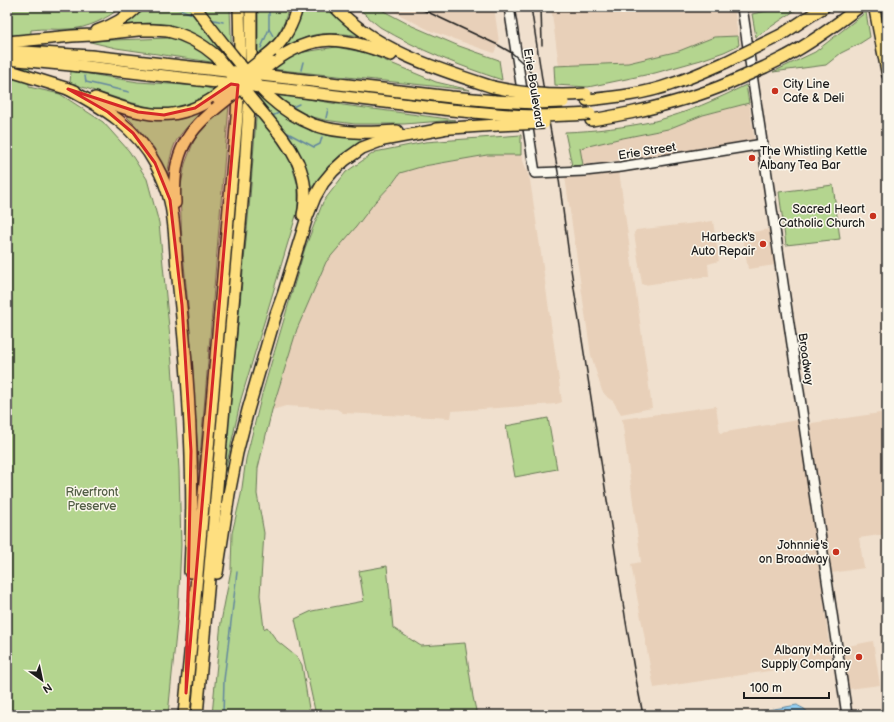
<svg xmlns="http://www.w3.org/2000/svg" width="894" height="722" font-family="'Balsamiq Sans',sans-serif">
	<rect width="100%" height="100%" fill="#f0e0ce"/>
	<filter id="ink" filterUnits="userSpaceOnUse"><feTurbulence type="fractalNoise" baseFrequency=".025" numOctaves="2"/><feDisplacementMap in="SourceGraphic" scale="8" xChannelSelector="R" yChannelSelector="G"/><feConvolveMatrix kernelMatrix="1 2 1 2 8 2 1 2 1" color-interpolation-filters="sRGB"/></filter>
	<g filter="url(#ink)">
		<g fill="#e8d0b9">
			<path d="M385,7H494L499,42L494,53L431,31Z"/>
			<path d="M551,7H734L738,36L714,37L679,51L628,63L559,66Z"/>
			<path d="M749,103L754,137L752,140L672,153L583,165L579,148L618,139L668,129L703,115Z"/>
			<path d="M487,155H521L530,180L542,260L562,402L556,404L452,411L451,418L343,413L337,409L286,406L272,410L297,329L326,262L356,227L375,202L392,184L400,173L424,166Z"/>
			<path d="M619,171L652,408L621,414L613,401L608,398L602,391L591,355L565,177Z"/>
			<path d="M713,221L719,261L708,264L709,276L644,285L642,284L634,233L636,230Z"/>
			<path d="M770,229L775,265L748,269L742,234Z"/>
			<path d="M716,406L720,433L798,420L819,561L831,662L654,688L631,564L641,562L622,419Z"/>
			<path d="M887,412V534L859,538L864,568L832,573L810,425L812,423Z"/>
			<path d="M873,641L880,685L849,689L843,647Z"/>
		</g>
		<g fill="#b4d58f" stroke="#687856">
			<path d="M7,7H122C107,18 88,29 68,29C56,30 44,28 31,30L29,87L60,94L103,122L129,151L147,179L159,223L170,338L175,405L179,470L181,545L178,613L168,715H7Z"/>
			<path d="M143,7H188L190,9L194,7H230L232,65L116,48L86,41L170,38L171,25L149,23L122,25Z"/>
			<path d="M258,7H289L284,23L275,39L258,55Z"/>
			<path d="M303,7H328L345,24L361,36C347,34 328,32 314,35C298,39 285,49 271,57L294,30Z"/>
			<path d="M357,7H376L410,25L459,46L499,60L502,80C460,66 418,50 380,27C372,21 364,13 357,7Z"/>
			<path d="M786,7H800L756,37L752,14Z"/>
			<path d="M866,12L870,37L859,44L841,53L826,65L773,72L815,52Z"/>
			<path d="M738,36L739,45L724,52L701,60L655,73L588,87L555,85L554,66L628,63L679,51L714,37Z"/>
			<path d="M336,47L367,53L436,82L470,90L271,69L298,53Z"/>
			<path d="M71,71L138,82L200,86L215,90L199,100L177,109H157L129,102L70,83Z"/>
			<path d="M746,85L749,103L703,115L668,129L618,139L580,148L583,165L572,166L565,132C595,131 626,127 655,121C687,113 717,99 746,85Z"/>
			<path d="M258,93L286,95L343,105L456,120L404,124H355L324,120L314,117L311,130L361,139V143L342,154L330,165L310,190L303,160L292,166L298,186V209L241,399L223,481L250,198Z"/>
			<path d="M215,100C202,112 188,124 178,138C171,149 169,164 167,177L154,148L138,128L126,116L152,120L176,118Z"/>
			<path d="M229,105L199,470L189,316L182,243L180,191L185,164L195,138L213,118Z"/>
			<path d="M521,135V155H487L424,166L400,173L392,184L375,202L356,227L326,262L297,329L272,410L258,468L257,494L264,533L260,595L264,629L267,627L277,641L298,658L302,665L310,715H212L221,622L231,570L232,533L241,495L246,459L262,394L305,248L323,202L346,172L375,152L425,142Z"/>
			<path d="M833,185L840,239L786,245L779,192Z"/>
			<path d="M548,418L557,469L515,477L506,426Z"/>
			<path d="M387,566L393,628L421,646L465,643L473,697L477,715H316L295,619L312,611L364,601L359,571Z"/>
		</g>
		<path fill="#93cff4" stroke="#63879e" d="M797,705C801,708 808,709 808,715H757V712Z"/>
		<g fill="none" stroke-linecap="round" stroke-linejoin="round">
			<g stroke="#63879e" stroke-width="1.5">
				<path d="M174,7L195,15"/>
				<path d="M269,7V29L273,36"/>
				<path d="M210,19L223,22"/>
				<path d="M261,48L269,29"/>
				<path d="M301,70L303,62"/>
				<path d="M85,76L86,82L129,92"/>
				<path d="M290,108L299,104"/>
				<path d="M272,116L281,112"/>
				<path d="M326,118L328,109"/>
				<path d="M284,131L314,147L320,144L322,137"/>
				<path d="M223,715L224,680L237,572"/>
			</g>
			<defs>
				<g id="secondary">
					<path d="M509,7L535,173L584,171L621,167L763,144"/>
					<path d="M742,7L847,715"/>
				</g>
				<path id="primary" d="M874,7L887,74"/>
				<g id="highway">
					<path d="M251,7V75"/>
					<path d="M335,7C377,51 437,69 493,87"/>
					<path d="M97,31C112,26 125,19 137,7"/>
					<path d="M781,35L824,7"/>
					<path d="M7,42L72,36L92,35L138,30H153L168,31"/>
					<path d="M7,51L91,56L199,68"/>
					<path d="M272,51C285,39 293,24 297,7"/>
					<path d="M785,57C811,43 836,25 859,7"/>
					<path d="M7,59L71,65L199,80"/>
					<path d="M272,63C314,31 344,37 391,55"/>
					<path d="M7,70L75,91"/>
					<path d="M287,78L451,97L495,101"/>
					<path d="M68,89C104,108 136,127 156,165C162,176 167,188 170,201C176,227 175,254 178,279C189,377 195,475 190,572"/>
					<path d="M287,90L451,110L496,114"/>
					<path d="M95,98C140,114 172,126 215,97"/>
					<path d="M587,100C616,97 645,94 672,84C690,78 708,70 726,62"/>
					<path d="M591,120C605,118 619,115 634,112C666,105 699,96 729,83"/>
					<path d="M314,125C341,134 368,133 397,131"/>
					<path d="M436,129L497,125"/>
					<path d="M298,163C305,179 307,197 303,215"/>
					<path d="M175,203C172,161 182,135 215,109"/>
					<path d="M217,573L229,494L237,453L248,410L275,317L283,295L307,217L315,197L323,183L333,171L345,160L362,148L383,140L443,129"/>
					<path d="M184,715L191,644L237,116L240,49L239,7"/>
					<path d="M197,715L245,168L250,92"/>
				</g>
			</defs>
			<use href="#secondary" stroke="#1c1c1c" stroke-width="12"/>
			<use href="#primary" stroke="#1c1c1c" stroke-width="13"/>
			<use href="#highway" stroke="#1c1c1c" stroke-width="14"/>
			<use href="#secondary" stroke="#fbf7ec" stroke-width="9"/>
			<use href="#primary" stroke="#fedf80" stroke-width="10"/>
			<use href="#highway" stroke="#fedf80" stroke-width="11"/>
			<g stroke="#1c1c1c" stroke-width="1.5">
				<path d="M417,7L498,45L512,53L525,65L533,76L541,96"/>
				<path d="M531,7L546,105L558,172L570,263L626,622L634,669L643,715"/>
				<path d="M541,7L542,45"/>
			</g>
			<defs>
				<g id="highway-bridge">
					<path d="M195,7C208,24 220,40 233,56C258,87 276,110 314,125"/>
					<path d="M168,31C187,35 201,43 216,56L283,138L291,150L298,163"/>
					<path d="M726,62L781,35"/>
					<path d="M199,68L287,78"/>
					<path d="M199,80L287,90"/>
					<path d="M729,83L765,67L785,57"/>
					<path d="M493,87C525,94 554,97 586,94"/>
					<path d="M215,97L272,51"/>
					<path d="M495,101L536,103L563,102"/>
					<path d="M215,109L272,63"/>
					<path d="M496,114C527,117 558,116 590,114"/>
					<path d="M497,125L544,123"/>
				</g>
			</defs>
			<use href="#highway-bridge" stroke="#1c1c1c" stroke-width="14" stroke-linecap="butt"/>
			<use href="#highway-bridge" stroke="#fedf80" stroke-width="11"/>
		</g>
	</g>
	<path fill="#d62828" fill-opacity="0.2" stroke="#d62828" stroke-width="3" stroke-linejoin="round" d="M231,84L238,85L186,693L191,451L182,305L170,200L155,163L133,133L108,112L68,89L138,112L164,115L195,108Z"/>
	<g fill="#c8321e" stroke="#fbf7ec" stroke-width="1.5">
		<circle cx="775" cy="91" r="4"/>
		<circle cx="752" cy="158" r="4"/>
		<circle cx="873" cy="216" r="4"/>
		<circle cx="763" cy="244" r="4"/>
		<circle cx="836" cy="552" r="4"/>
		<circle cx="859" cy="657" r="4"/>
	</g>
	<g text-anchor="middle" stroke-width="3" stroke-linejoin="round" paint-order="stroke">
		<g font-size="12" fill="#1c1c1c" stroke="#fbf7ec" text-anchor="end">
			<text x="783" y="88" text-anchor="start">City Line<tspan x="783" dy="14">Cafe &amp; Deli</tspan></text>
			<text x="760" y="155" text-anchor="start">The Whistling Kettle<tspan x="760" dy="14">Albany Tea Bar</tspan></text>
			<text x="865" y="213">Sacred Heart<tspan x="865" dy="14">Catholic Church</tspan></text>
			<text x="755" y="241">Harbeck's<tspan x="755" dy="14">Auto Repair</tspan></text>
			<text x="828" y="549">Johnnie's<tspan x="828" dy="14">on Broadway</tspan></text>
			<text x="851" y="654">Albany Marine<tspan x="851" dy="14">Supply Company</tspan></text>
		</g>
		<g font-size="12" fill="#1c1c1c" stroke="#fbf7ec">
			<text transform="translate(534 88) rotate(81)" y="4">Erie Boulevard</text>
			<text transform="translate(647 151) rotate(-9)" y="4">Erie Street</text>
			<text transform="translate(806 359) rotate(82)" y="4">Broadway</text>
		</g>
		<g font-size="12" fill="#515d44" stroke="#fbf7ec">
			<text x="92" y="496">Riverfront<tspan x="92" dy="14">Preserve</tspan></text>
		</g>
	</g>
	<rect width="894" height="722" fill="none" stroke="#fbf7ec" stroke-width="24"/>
	<rect x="12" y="12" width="870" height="698" fill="none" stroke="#1c1c1c" stroke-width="1.5" filter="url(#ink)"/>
	<g transform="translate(42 680) rotate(147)" stroke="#fbf7ec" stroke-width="3" paint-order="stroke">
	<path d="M0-3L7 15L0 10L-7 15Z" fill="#1c1c1c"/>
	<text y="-6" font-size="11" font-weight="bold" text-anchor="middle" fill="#1c1c1c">N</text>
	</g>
	<path d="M744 692v6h85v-6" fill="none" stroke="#1c1c1c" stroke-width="2"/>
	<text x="750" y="692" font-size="12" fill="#1c1c1c" stroke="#fbf7ec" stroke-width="3" paint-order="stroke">100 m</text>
</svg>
